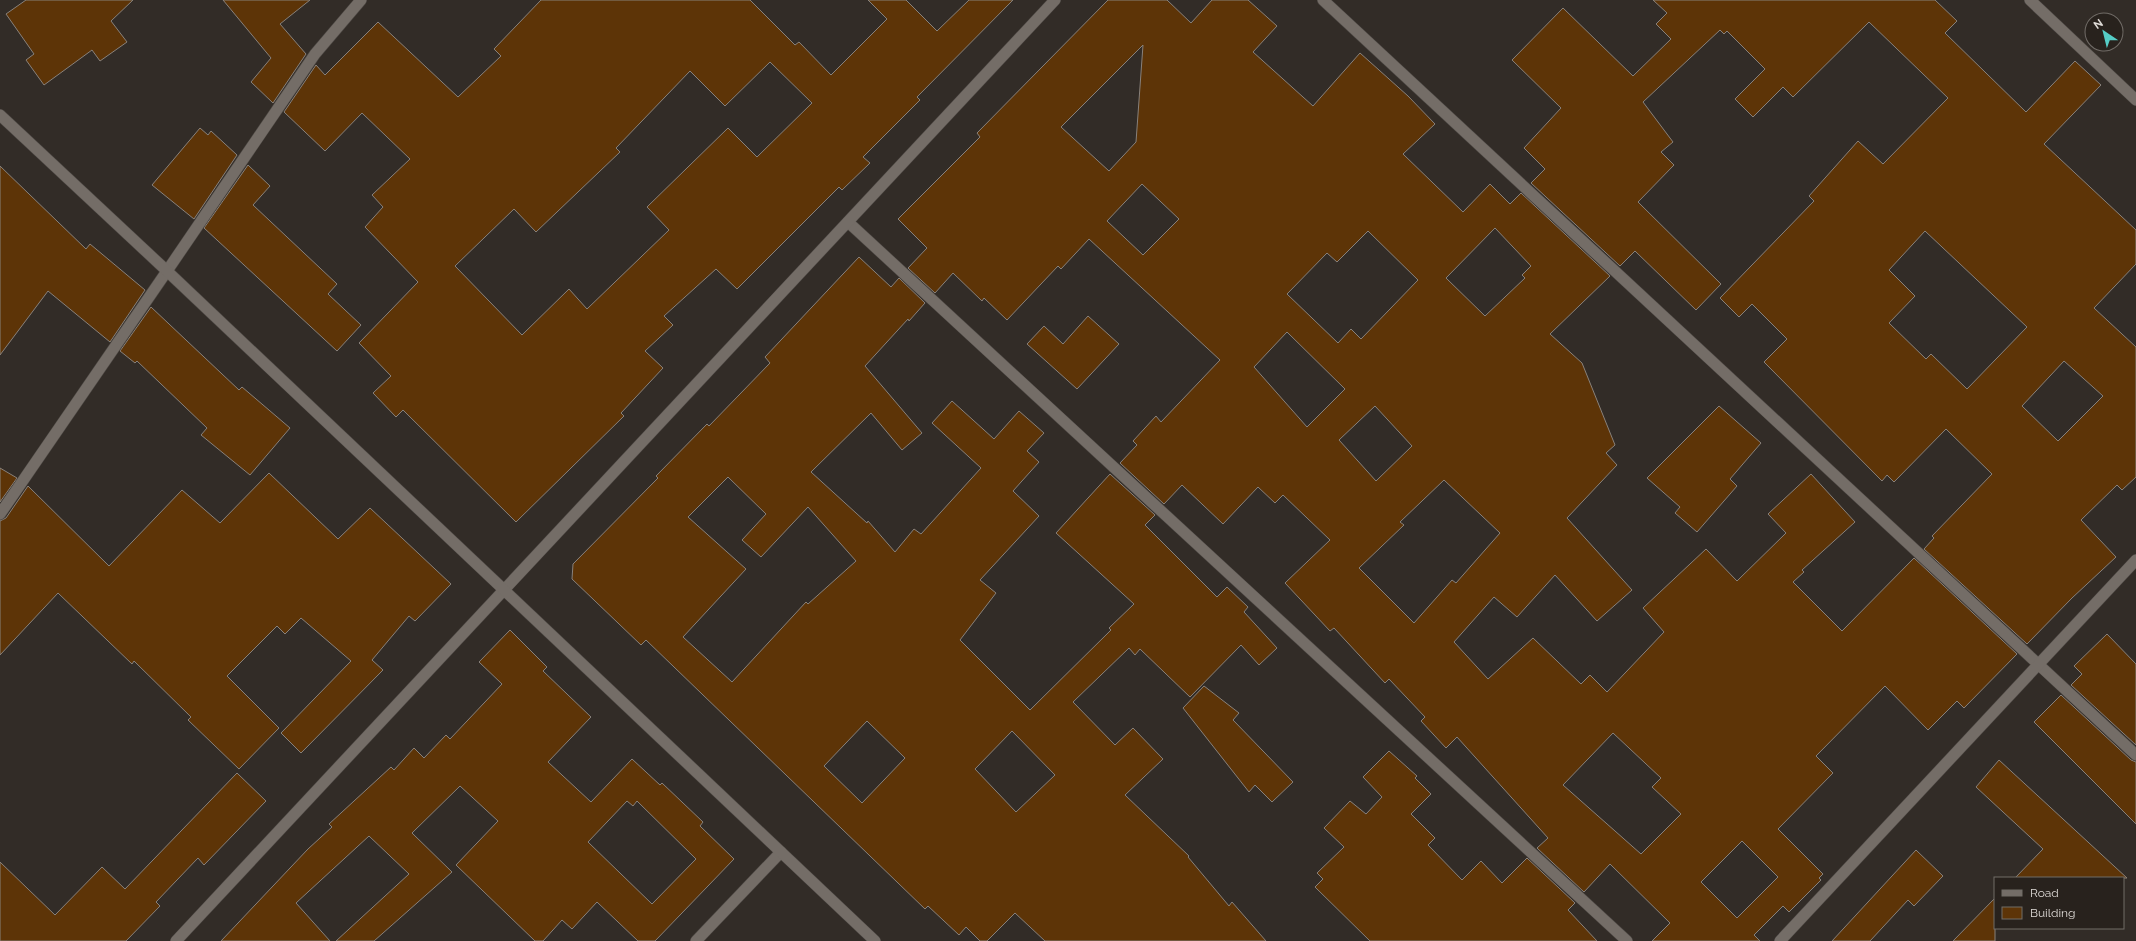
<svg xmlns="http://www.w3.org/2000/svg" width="2136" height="941" font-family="Raleway,sans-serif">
	<rect width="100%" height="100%" fill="#322c27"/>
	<g fill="#5d3407" stroke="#88817b" fill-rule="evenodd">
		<path d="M26,0H133L111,21L127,42L100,61L92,50L44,85L26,60L34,54L6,14Z"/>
		<path d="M223,0H310L280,24L306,54L273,103L251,82L271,58Z"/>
		<path d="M541,0H750L795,45L799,42L831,75L887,19L868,0H906L937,31L969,0H1013L917,97L920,100L863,157L870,163L842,190L839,187L737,289L716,269L664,316L673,325L645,351L663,368L621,413L624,416L516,522L403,410L396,417L373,393L391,376L359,343L418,282L365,227L383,207L372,195L410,159L362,113L325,151L284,112L316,65L325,75L378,22L458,97L501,56L494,49ZM770,62L812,103L757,157L728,128L647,207L669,230L587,309L569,289L522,335L455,266L514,209L536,232L620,152L616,148L690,71L725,106Z"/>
		<path d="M1108,0H1167L1191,23L1212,0H1248L1277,26L1253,52L1313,106L1360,53L1408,96L1435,124L1403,154L1463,212L1490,184L1510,204L1521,193L1610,276L1550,334L1582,363L1615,445L1606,453L1617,465L1567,518L1632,590L1597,621L1555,575L1517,617L1494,597L1454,642L1488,679L1533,638L1581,684L1590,675L1607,692L1664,632L1643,608L1706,549L1737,581L1786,533L1768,514L1811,474L1855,522L1802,570L1804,572L1793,582L1842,631L1914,558L2017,654L1964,708L1957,701L1928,730L1885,686L1816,756L1833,773L1778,829L1823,874L1819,878L1821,880L1789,912L1783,906L1754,935L1760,941H1652L1670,923L1610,864L1584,892L1537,848L1548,838L1457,737L1446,748L1421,721L1425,717L1389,679L1385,683L1334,628L1330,631L1285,583L1330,540L1283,495L1275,503L1258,487L1223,524L1182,485L1164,504L1120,463L1137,445L1133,441L1156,416L1161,422L1220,360L1089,239L1061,269L1058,266L1007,320L984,298L982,301L953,273L935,293L908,268L927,248L898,219L980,137L977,133ZM1143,45L1136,142L1109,171L1061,127ZM1142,184L1179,219L1143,255L1107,221ZM1495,228L1531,266L1522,275L1525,278L1485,316L1446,278ZM1368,231L1418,280L1361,339L1351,329L1338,343L1287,294L1327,253L1337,262ZM1287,332L1345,389L1307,427L1254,367ZM1375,406L1412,446L1376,481L1339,440ZM1444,480L1500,533L1456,583L1452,580L1414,623L1359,568L1404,525L1400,522ZM1613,733L1661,778L1652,787L1681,814L1641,854L1563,785ZM1742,841L1778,877L1737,918L1701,882Z"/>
		<path d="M1653,0H1935L1957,21L1945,33L2026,112L2075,61L2101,85L2044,144L2136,230V264L2094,308L2136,347V477L2122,490L2117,485L2081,520L2116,557L2072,598L2027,644L1924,549L1934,538L1932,536L1992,474L1946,429L1894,482L1887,475L1882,481L1764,362L1787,339L1752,304L1739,317L1720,298L1814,201L1809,196L1858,141L1883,164L1948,98L1869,22L1793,97L1783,87L1753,117L1735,99L1765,69L1727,31L1724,34L1720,30L1643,102L1673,142L1661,152L1674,165L1638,202L1721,284L1696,310L1635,251L1620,266L1531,183L1545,169L1524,148L1561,108L1512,60L1563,8L1633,76L1671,39L1656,24L1667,13ZM1925,231L2027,327L1967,389L1931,354L1926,359L1889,323L1915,296L1889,270ZM2064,361L2103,396L2058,441L2022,406Z"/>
		<path d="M200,128L208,135L211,131L237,155L194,219L152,185Z"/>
		<path d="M248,165L270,186L253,205L337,284L328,294L361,325L337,351L204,228Z"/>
		<path d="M0,166L86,249L90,244L145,290L110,342L48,291L0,355Z"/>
		<path d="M859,257L891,287L899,278L925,303L909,321L908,319L865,366L922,433L902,450L871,413L811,472L867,523L868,521L895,552L914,529L921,534L981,468L932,423L952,401L994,439L1019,411L1044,433L1027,451L1039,462L1013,491L1039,516L980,580L996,593L960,640L1030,710L1111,630L1109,628L1134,604L1056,533L1110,474L1155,515L1145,525L1217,597L1227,587L1248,607L1244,612L1277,648L1259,665L1241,645L1190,697L1140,649L1135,655L1129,648L1073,702L1115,745L1133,728L1163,759L1125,795L1189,856L1188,857L1229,906L1232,902L1266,941H1045L1015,913L987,941H980L966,927L959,935L928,906L925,909L646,640L641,645L572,579L573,564L658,478L656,476L707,424L709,426L770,363L765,357ZM728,477L766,514L742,540L761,557L808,507L856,561L808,604L806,602L732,682L683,637L746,569L688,517ZM867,721L905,758L862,803L824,766ZM1012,731L1055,775L1016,812L975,769Z"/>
		<path d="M151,307L239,390L242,387L290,428L250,475L201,435L207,428L137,361L135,363L120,351Z"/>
		<path d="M1088,316L1119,344L1077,389L1027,344L1044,326L1063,344Z"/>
		<path d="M1719,406L1761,443L1730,479L1737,486L1697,532L1675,513L1680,507L1647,478Z"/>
		<path d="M0,468L17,478L0,502Z"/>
		<path d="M269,473L338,539L370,508L451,584L415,621L409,616L372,660L383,670L301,753L281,733L351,661L301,618L285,634L277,626L227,676L279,728L239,769L188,720L191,717L134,661L132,664L58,593L0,655V521L6,518L28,486L109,566L182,490L220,523Z"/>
		<path d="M510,630L547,667L543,671L591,717L548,762L591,802L632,759L660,785L662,783L703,822L700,826L734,859L655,941H638L597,902L572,929L562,920L543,941H535L456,865L498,821L460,786L412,833L452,872L374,941H336L409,874L369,836L296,903L330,941H221L308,849L332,827L329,824L391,767L394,770L414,748L424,758L446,735L450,739L502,684L479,662ZM627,801L633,806L637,801L696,859L652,904L588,842Z"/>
		<path d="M2107,634L2136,664V745L2071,685L2082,674L2074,666Z"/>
		<path d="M1204,686L1239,713L1233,720L1293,782L1272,802L1255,785L1249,792L1183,708Z"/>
		<path d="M2061,695L2131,760L2136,762V824L2034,722Z"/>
		<path d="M1389,751L1417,776L1415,778L1431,794L1411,814L1435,838L1428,845L1462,880L1481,861L1502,883L1527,858L1575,903L1568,910L1597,941H1370L1315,887L1323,879L1317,873L1344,847L1324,828L1350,801L1366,814L1382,797L1363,777Z"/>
		<path d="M1999,760L2127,878H2015L2043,849L1976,787Z"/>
		<path d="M237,773L266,801L204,865L198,858L156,902L160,906L126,941H0V862L55,915L102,867L125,889Z"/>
		<path d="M1916,850L1943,876L1914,906L1908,900L1870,941H1832Z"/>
		<path d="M1995,898V941H1953Z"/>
	</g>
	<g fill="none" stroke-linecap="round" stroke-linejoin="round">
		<defs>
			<path id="service" d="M0,514L167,271"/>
			<g id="minor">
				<path d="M1323,0L2136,755"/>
				<path d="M2030,0L2136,100"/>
				<path d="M848,222L1627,941"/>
				<path d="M167,271L315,54L361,0"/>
				<path d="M176,941L1055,0"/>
				<path d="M696,941L781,852"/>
				<path d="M1780,941L2136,560"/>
			</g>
			<path id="tertiary" d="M0,115L167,271L875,941"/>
		</defs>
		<use href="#service" stroke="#4d4844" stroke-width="12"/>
		<use href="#minor" stroke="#4d4844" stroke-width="12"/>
		<use href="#tertiary" stroke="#4d4844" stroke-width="12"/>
		<use href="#service" stroke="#746d67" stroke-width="11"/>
		<use href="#minor" stroke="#746d67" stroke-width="11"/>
		<use href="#tertiary" stroke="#746d67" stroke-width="11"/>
	</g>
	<rect x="1994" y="877" width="130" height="52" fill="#28221d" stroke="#716c67"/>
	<rect x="2002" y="890" width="20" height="6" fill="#746d67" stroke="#716c67"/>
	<text x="2030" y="897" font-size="12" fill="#dfdbd7">Road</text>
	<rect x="2002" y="907" width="20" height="12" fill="#5d3407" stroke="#716c67"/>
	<text x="2030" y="917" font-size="12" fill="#dfdbd7">Building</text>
	<g transform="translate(2104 32) rotate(325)"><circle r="19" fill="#28221d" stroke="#716c67"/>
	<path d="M0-3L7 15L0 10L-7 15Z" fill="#55cdc6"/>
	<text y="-6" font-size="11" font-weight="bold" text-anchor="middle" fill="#dfdbd7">N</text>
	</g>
</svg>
